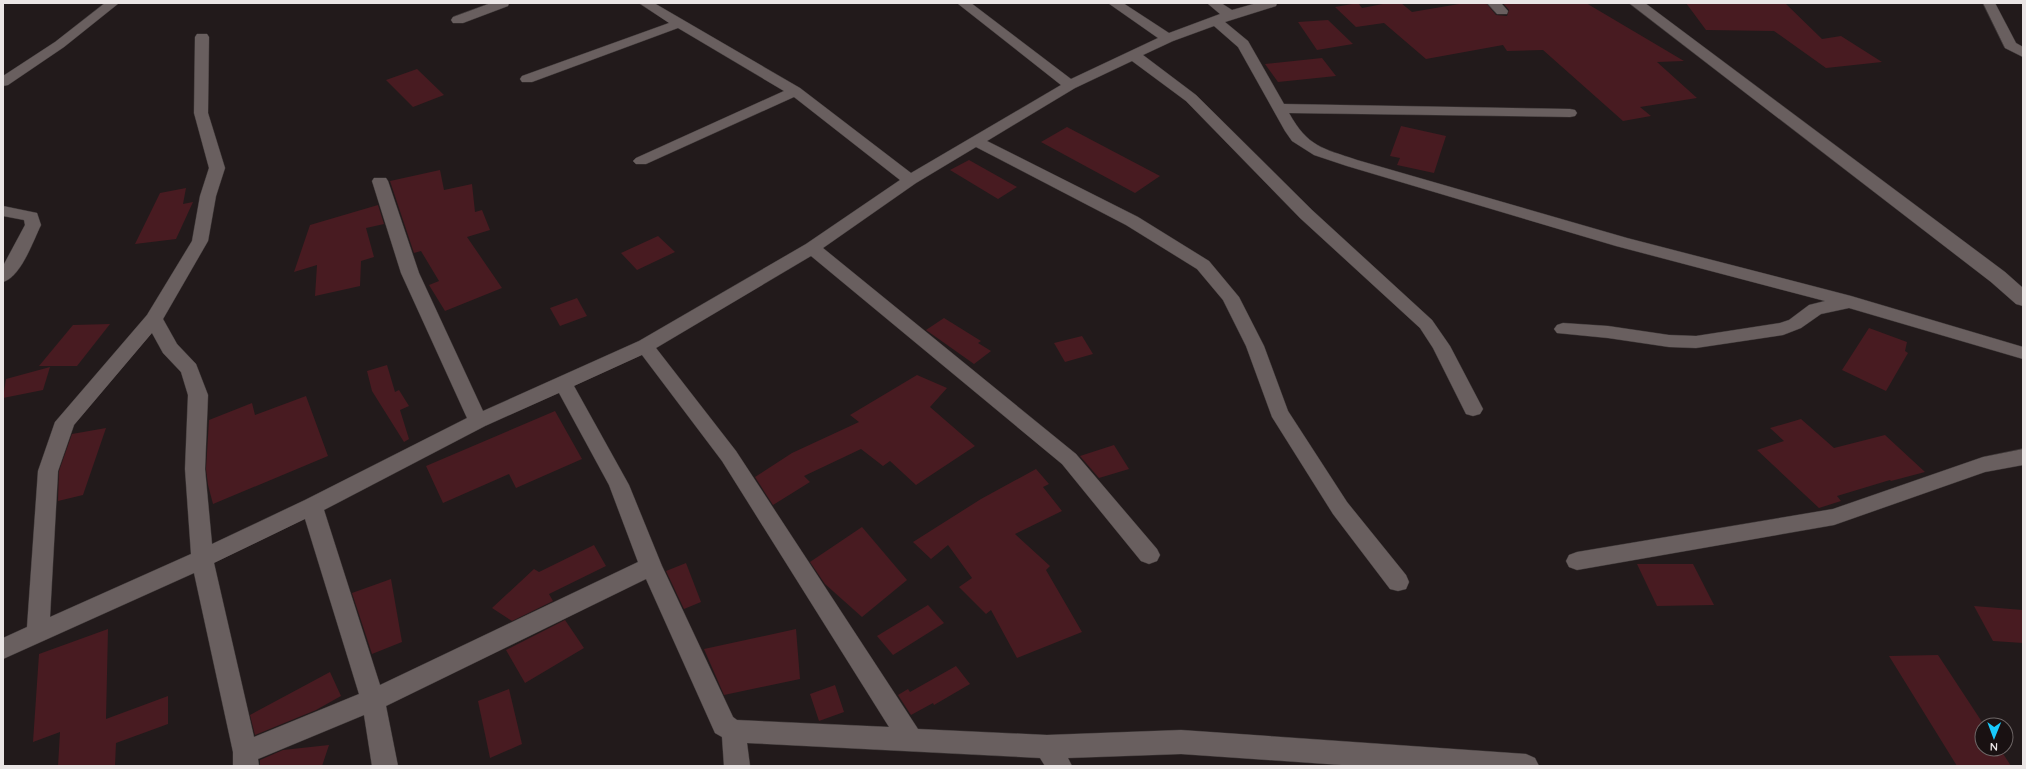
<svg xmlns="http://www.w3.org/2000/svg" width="2026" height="769" font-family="Quicksand,sans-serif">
	<rect width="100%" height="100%" fill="#221a1b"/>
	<g fill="#481b21">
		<path d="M1358,3L1362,8L1388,3H1401L1412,12L1465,3H1486L1496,15L1507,16L1509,10L1503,3H1586L1684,61L1657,62L1697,98L1640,107L1651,116L1623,121L1543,50L1507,51L1503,45L1426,59L1384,23L1356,27L1335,7Z"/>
		<path d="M1686,3H1785L1822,39L1841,36L1882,62L1826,68L1774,31L1706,30Z"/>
		<path d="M1328,20L1353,44L1317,50L1298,22Z"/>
		<path d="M1322,58L1336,76L1278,82L1265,64Z"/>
		<path d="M417,69L444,95L413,107L386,80Z"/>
		<path d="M1401,126L1446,136L1434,173L1397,165L1400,158L1390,156Z"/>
		<path d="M1067,127L1160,176L1135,193L1041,142Z"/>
		<path d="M969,160L1017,187L998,199L950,170Z"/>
		<path d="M440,170L444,190L472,184L475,212L482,210L490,230L467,237L502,288L445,311L429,285L439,281L421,251L414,253L390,181Z"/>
		<path d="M186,188L183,204L193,202L176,239L135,244L160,193Z"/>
		<path d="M378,205L384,224L366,228L374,257L361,261L360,286L315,296L317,265L294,272L310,225Z"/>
		<path d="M658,236L675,252L637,270L621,253Z"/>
		<path d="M577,298L587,316L560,326L550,308Z"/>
		<path d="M944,318L981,341L978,343L991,351L974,364L926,330Z"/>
		<path d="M110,324L77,366H39L73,325Z"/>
		<path d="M1869,328L1907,342L1905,351L1908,353L1886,391L1842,370Z"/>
		<path d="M1082,336L1093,354L1065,362L1054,343Z"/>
		<path d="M387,365L395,392L399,390L409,406L400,410L409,439L404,442L372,391L367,371Z"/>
		<path d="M50,367L43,390L3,398L6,379Z"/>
		<path d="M917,375L947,388L930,407L975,446L916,485L890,461L883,466L861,449L804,476L810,482L773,505L755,477L792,453L859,422L850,415Z"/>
		<path d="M306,396L328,456L213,504L208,485L206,469L209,420L252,403L255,415Z"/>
		<path d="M555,411L582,459L516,488L509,474L443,503L426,466Z"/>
		<path d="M1801,419L1834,448L1885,435L1925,472L1891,481L1890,480L1837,496L1841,501L1819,508L1757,450L1784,441L1770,428Z"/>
		<path d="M106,428L83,495L58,501L59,471L72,434Z"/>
		<path d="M1114,445L1129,469L1099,478L1080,456Z"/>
		<path d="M1036,469L1049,484L1043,487L1062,511L1015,534L1050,566L1046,570L1082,632L1017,658L991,610L986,614L959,587L972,578L948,545L931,559L913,542L981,499Z"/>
		<path d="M862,527L907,580L862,617L825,584L810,562Z"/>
		<path d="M594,545L606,566L549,594L553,601L512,621L492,608L534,569L539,572Z"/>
		<path d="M686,563L701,602L684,609L666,571Z"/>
		<path d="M1637,564H1693L1714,605L1657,606Z"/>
		<path d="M391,579L402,642L372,654L352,593Z"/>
		<path d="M928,605L944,623L893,655L877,636Z"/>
		<path d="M1974,606L2023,610V643L1993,641Z"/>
		<path d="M565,620L584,648L525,683L506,650Z"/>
		<path d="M108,629L106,719L168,696V724L116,743L115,766H58L60,732L33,742L39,654Z"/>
		<path d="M796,629L800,679L724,695L704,649Z"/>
		<path d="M1938,655L1984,725H1982V749H2000L2011,766H1957L1889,656Z"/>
		<path d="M956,666L970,684L934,705L933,703L911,715L898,695L908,689L910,692Z"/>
		<path d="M330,672L341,696L316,710L255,735L250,715Z"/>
		<path d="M835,685L844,712L819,721L810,694Z"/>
		<path d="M509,689L522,744L490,758L478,701Z"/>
		<path d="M329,745L322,766H260V760L283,750Z"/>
	</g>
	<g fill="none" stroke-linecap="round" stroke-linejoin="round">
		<defs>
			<g id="minor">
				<path d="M105,3H119L64,47L8,85L3,86V76L55,42Z"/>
				<path d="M491,3H509L508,6L463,23H453L451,20L453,17Z"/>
				<path d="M639,3H654L800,88L911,173L1061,85L957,3H971L1071,79L1158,38L1108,3H1123L1169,33L1220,14L1207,3H1221L1232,10L1257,3H1277L1276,6L1225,22L1248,41L1284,104L1570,109L1575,110L1577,113L1575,116L1570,117L1289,113C1308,147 1322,148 1357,160L1627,238L1851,296L2023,347V359L1849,308L1821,314L1801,328L1783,335L1696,348L1669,347L1608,338L1557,333L1554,329L1557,325L1563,323L1608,326L1669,335L1696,336L1780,323L1789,320L1809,305L1825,301L1616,246L1347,166L1314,155L1292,141L1285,131L1238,47L1214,26L1173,41L1143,55L1196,95L1312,210L1432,320L1450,346L1483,409L1480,414L1473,416L1466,414L1433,348L1420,328L1300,218L1186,101L1132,61L1075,88L987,141L1138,217L1209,261L1239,297L1264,346L1288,411L1347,502L1406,575L1409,582L1406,589L1398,591L1390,589L1333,514L1272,417L1246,346L1223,300L1197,269L1126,225L976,147L916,183L823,248L1076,454L1157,549L1160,555L1157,561L1149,564L1141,561L1062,464L811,256L656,348L736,451L918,729L1047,735L1181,730L1526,754L1535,758L1539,766H1356L1181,754L1068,758L1072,766H1045L1040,758L747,743L750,766H724L722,737L715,733L646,579L386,706L398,766H372L364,715L258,759L259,766H233V752L194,573L3,659V638L27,627L38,471L55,422L147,315L192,241L200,196L209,168L194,113L195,37L197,34H207L209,37L208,113L225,168L216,196L208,241L163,319L177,344L196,364L208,395L205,469L212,544L305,500L467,418L401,273L372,181L374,178H386L388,181L419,273L483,411L639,341L806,244L900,180L794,97L646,164H636L633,161L636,158L784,91L678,28L532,82H522L520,79L522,76L669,23ZM152,333L163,353L181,372L188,395L185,469L191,554L50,617L58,471L74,425ZM642,355L722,461L889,727L737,720L733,717L662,566L629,485L574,386ZM559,393L609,485L638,562L380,685L324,510L485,426ZM305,519L359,694L254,737L214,563Z"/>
				<path d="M1487,3H1501L1508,11L1507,14H1497Z"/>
				<path d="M1983,3H1995L2016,43L2023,47V57L2005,48Z"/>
				<path d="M3,206L37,213L41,225C33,241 21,277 3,282V266L25,225L24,220L3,216Z"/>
				<path d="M2023,449V465L1985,472L1834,525L1577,570L1569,567L1566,561L1569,555L1577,552L1833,509L1983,457Z"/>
			</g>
			<path id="secondary" d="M1629,3H1645L2005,272L2023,288V306L2016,304L1991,282Z"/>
		</defs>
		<use href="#minor" stroke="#3d3737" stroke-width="1"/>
		<use href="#secondary" stroke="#3d3737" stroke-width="1"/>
		<use href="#minor" fill="#695f5f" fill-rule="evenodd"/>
		<use href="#secondary" fill="#695f5f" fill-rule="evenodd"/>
	</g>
	<rect width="2026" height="769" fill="none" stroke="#eae5e5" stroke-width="8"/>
	<g transform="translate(1994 737) rotate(181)"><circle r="19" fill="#191112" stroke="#6d6666"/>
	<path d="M0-3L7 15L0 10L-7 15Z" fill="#19cafc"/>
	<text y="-6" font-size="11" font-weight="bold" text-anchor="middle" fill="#eae5e5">N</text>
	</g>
</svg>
